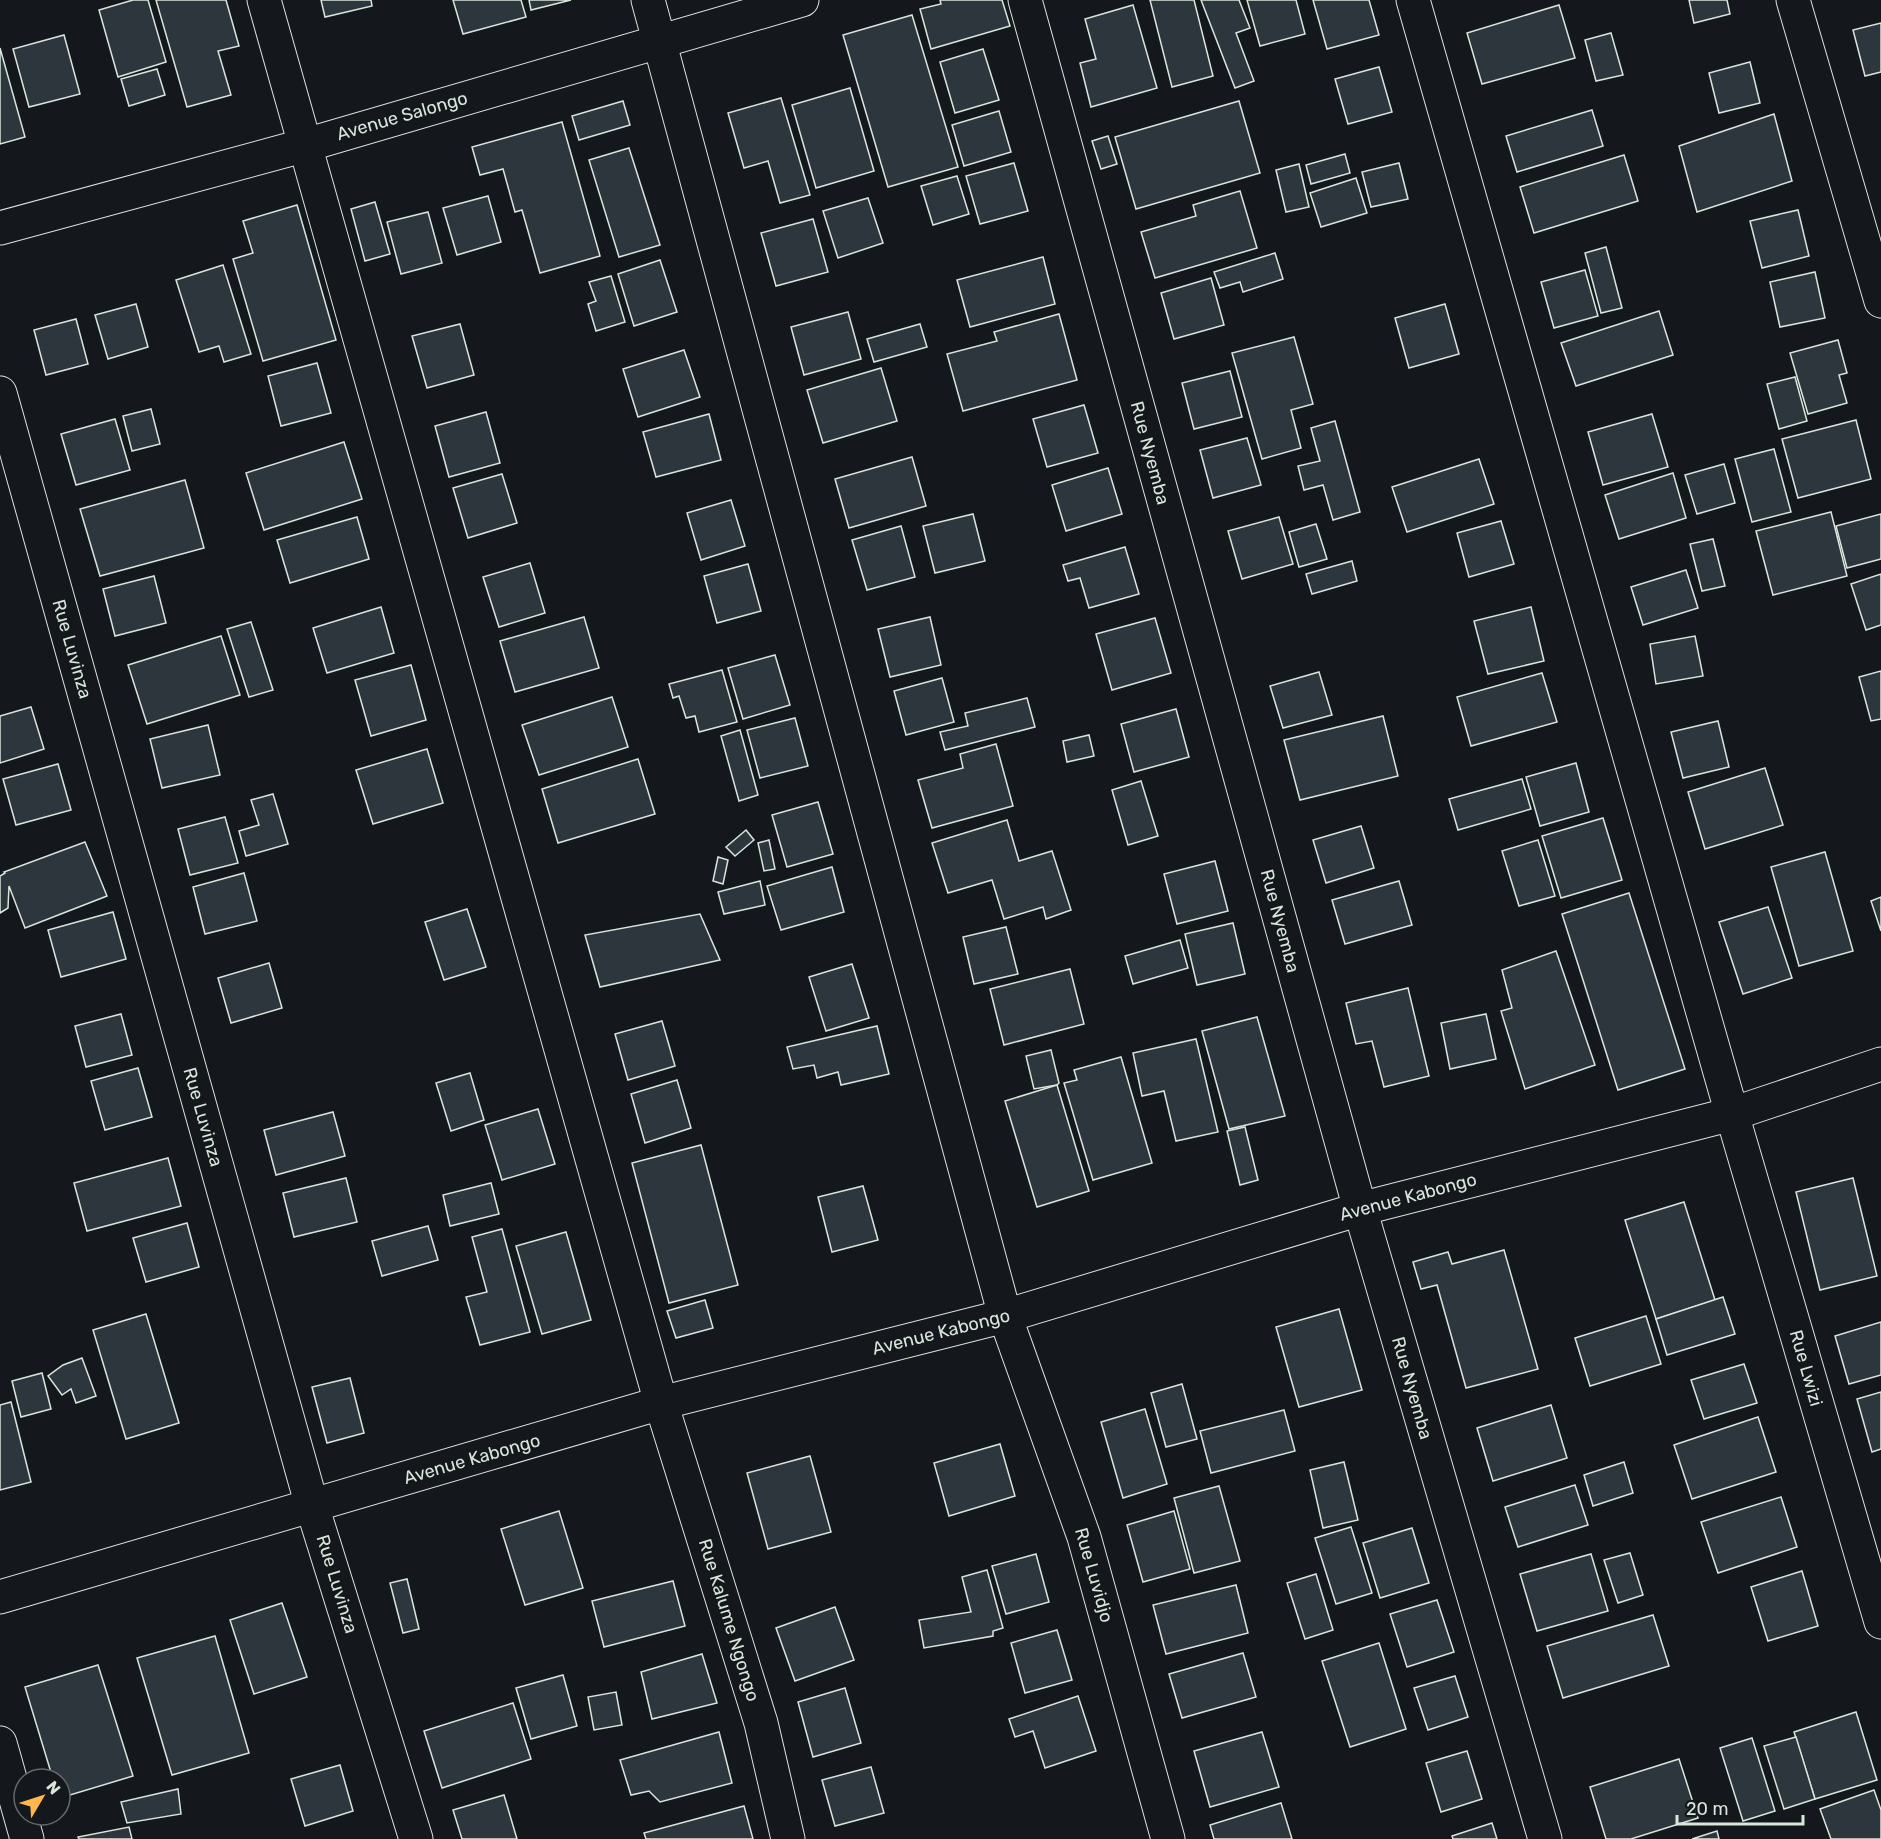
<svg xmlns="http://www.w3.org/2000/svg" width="1881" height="1839" font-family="Rubik,sans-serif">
	<rect width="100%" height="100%" fill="#14181c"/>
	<g fill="#2c363c" stroke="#d8e6dc" stroke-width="1.5">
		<path d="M133,0H148L166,62L118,77L99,10Z"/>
		<path d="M156,0H226L239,46L218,51L231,95L187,107Z"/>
		<path d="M321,0H371L372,6L325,17Z"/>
		<path d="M453,0H521L526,17L463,34Z"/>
		<path d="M529,0H571L531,10Z"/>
		<path d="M940,0H1002L1010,26L931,49L920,9L941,4Z"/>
		<path d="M1150,0H1194L1213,76L1172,87Z"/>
		<path d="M1201,0H1239L1250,28L1236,33L1254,81L1235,88Z"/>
		<path d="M1247,0H1296L1305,34L1260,46Z"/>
		<path d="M1313,0H1369L1379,35L1327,49Z"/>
		<path d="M1689,0H1727L1730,14L1694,23Z"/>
		<path d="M1133,5L1157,88L1091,107L1080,63L1096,59L1085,19Z"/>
		<path d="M1559,5L1575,58L1482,84L1467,33Z"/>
		<path d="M912,15L958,167L888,187L843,35Z"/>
		<path d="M1881,23V72L1865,76L1853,30Z"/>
		<path d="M1611,33L1623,75L1596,81L1585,40Z"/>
		<path d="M64,35L80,94L29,107L13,49Z"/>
		<path d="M0,48L25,137L0,144Z"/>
		<path d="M983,49L999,100L955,113L940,62Z"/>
		<path d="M1750,62L1760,103L1719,113L1709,73Z"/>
		<path d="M1379,67L1392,112L1348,124L1335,79Z"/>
		<path d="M157,69L165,95L129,106L121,79Z"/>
		<path d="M850,88L874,171L816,188L792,105Z"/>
		<path d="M781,98L810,195L780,203L768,161L744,168L728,113Z"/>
		<path d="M623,101L630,125L579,140L572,116Z"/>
		<path d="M1239,101L1260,173L1136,209L1115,137Z"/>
		<path d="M1592,110L1603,146L1517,172L1506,136Z"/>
		<path d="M999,111L1011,152L964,166L952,125Z"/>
		<path d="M1774,114L1792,181L1697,212L1679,146Z"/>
		<path d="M562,122L600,256L540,273L522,210L515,212L503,169L480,175L472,147Z"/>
		<path d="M1108,136L1117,164L1101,169L1092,141Z"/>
		<path d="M629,148L660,245L619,257L589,160Z"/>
		<path d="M1345,154L1350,173L1311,184L1306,165Z"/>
		<path d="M1624,155L1638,201L1534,233L1520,187Z"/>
		<path d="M1014,163L1028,211L980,224L966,176Z"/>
		<path d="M1399,163L1408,199L1371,207L1362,172Z"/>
		<path d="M1299,164L1309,207L1286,212L1276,170Z"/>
		<path d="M957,176L969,214L933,225L921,186Z"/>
		<path d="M1356,178L1367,213L1321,227L1310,193Z"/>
		<path d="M1240,191L1257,248L1155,278L1141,232L1196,216L1193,205Z"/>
		<path d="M488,196L501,242L457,255L443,208Z"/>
		<path d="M868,198L883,243L838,258L823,211Z"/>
		<path d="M375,202L390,254L365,261L351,209Z"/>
		<path d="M297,205L336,340L263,361L233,259L253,253L243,221Z"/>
		<path d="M1798,210L1809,256L1762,268L1750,221Z"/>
		<path d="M428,212L442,263L401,274L387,222Z"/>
		<path d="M813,219L828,272L776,286L761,233Z"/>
		<path d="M1606,247L1622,308L1601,313L1585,253Z"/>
		<path d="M1275,253L1283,279L1243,292L1240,282L1220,288L1214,272Z"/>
		<path d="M1043,257L1055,304L970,327L957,280Z"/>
		<path d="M660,260L677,312L634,326L618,274Z"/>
		<path d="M223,265L251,354L224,362L219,346L199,352L176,280Z"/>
		<path d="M1585,270L1598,316L1554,328L1541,282Z"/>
		<path d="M1815,272L1825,318L1780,327L1770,282Z"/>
		<path d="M611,276L625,322L596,331L588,304L596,301L589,282Z"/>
		<path d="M1211,278L1224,325L1174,339L1161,293Z"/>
		<path d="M136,304L148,347L108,359L95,315Z"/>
		<path d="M1445,304L1459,354L1409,368L1395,318Z"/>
		<path d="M1659,311L1673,355L1576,386L1561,343Z"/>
		<path d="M848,312L861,359L804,375L791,327Z"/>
		<path d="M1059,314L1077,380L963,411L947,354L997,341L994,332Z"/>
		<path d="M76,319L88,364L46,375L34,330Z"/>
		<path d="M460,324L474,375L427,388L412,336Z"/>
		<path d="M920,324L927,347L874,362L867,339Z"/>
		<path d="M1294,337L1313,404L1291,410L1301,448L1262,459L1232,353Z"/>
		<path d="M1838,340L1847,373L1839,375L1847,403L1808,414L1790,353Z"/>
		<path d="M684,350L700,397L638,417L623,369Z"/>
		<path d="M317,363L331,413L281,426L268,376Z"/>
		<path d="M881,368L897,421L823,443L807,390Z"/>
		<path d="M1230,371L1242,417L1194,429L1182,383Z"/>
		<path d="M1795,377L1807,421L1779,429L1767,384Z"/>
		<path d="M1084,405L1098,453L1047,467L1033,419Z"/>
		<path d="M151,409L160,444L132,451L123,416Z"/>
		<path d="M486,412L500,463L449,477L435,426Z"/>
		<path d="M709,414L721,460L656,477L643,432Z"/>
		<path d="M1652,414L1668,467L1603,485L1588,432Z"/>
		<path d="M115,419L130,470L76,485L61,434Z"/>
		<path d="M1856,420L1871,479L1798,498L1782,439Z"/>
		<path d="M1335,421L1360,512L1333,520L1323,485L1304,490L1298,466L1320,461L1311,428Z"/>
		<path d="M1247,438L1261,485L1213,498L1200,450Z"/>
		<path d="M344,442L362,499L264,530L246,473Z"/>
		<path d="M1774,449L1791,512L1752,522L1735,459Z"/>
		<path d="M912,457L926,506L849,528L835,479Z"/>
		<path d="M1479,459L1494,504L1407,532L1392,487Z"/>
		<path d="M1724,464L1735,503L1697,514L1685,475Z"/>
		<path d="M1108,468L1122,514L1066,531L1052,485Z"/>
		<path d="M1673,473L1686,518L1619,539L1605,495Z"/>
		<path d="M502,474L517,523L468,538L453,488Z"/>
		<path d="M185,480L204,548L100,576L80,509Z"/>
		<path d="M731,500L745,546L701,560L687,513Z"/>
		<path d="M1831,512L1847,576L1773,595L1756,531Z"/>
		<path d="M973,514L985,561L935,573L923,526Z"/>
		<path d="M1881,514V559L1847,568L1836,526Z"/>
		<path d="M357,517L369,559L290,583L277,540Z"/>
		<path d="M1279,517L1293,564L1242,579L1228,531Z"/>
		<path d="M1501,521L1514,564L1469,577L1457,533Z"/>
		<path d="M1316,524L1327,559L1299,567L1289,532Z"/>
		<path d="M901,526L915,577L867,590L852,540Z"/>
		<path d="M1713,539L1725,586L1702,591L1690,544Z"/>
		<path d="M1125,547L1139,594L1089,608L1080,578L1068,581L1063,565Z"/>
		<path d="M1352,561L1357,581L1312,594L1306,574Z"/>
		<path d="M530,563L545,613L499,627L483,577Z"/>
		<path d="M748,564L761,611L717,623L704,576Z"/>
		<path d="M1686,570L1698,608L1643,625L1631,587Z"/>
		<path d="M1881,574V625L1866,630L1851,584Z"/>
		<path d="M154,576L166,623L115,636L103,589Z"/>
		<path d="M381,607L394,653L327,673L313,628Z"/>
		<path d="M1531,607L1544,661L1488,674L1474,621Z"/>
		<path d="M584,617L599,668L515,692L500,641Z"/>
		<path d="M930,617L941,665L890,677L878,629Z"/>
		<path d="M1155,618L1171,673L1112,690L1096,634Z"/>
		<path d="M251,622L273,690L249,697L227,629Z"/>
		<path d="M221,636L240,695L147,724L128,665Z"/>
		<path d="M1695,636L1703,676L1656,684L1650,644Z"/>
		<path d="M775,655L790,705L743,719L728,668Z"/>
		<path d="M411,665L426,720L371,736L355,680Z"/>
		<path d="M722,670L737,722L699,732L695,716L686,718L679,696L673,698L669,684Z"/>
		<path d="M1881,671V719L1871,721L1859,677Z"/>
		<path d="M1319,672L1332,715L1283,728L1270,686Z"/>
		<path d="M1542,673L1557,722L1471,746L1457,697Z"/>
		<path d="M942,678L954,722L906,735L894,691Z"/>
		<path d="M612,697L628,747L539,775L522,725Z"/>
		<path d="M1027,698L1035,727L945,750L940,732L968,726L965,713Z"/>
		<path d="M31,707L44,749L0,763V716Z"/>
		<path d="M1176,709L1189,757L1134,772L1121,724Z"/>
		<path d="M1383,716L1398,776L1300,800L1284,740Z"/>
		<path d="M795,718L808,766L760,778L747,730Z"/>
		<path d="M1718,721L1729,767L1683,778L1671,732Z"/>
		<path d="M208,725L220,775L162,788L150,739Z"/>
		<path d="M740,730L758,795L739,801L721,736Z"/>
		<path d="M1089,735L1094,756L1067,762L1063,741Z"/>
		<path d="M996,744L1013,806L932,828L918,780L963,768L960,754Z"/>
		<path d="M427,749L443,803L373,824L356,770Z"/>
		<path d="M638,759L655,814L558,843L542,789Z"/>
		<path d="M1576,763L1589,812L1540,826L1526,777Z"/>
		<path d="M58,764L71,810L16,825L3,779Z"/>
		<path d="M1765,768L1783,825L1705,849L1688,792Z"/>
		<path d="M1522,779L1531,809L1458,830L1449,799Z"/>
		<path d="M1141,781L1158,836L1128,845L1112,790Z"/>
		<path d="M273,794L288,844L246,856L239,831L259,825L251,800Z"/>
		<path d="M818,802L833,854L787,867L772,815Z"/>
		<path d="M225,817L238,863L190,875L178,829Z"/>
		<path d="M1603,818L1622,880L1561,898L1542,836Z"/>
		<path d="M1007,820L1019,861L1052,851L1071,910L1046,919L1043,907L1004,919L992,880L948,893L932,843Z"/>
		<path d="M1361,826L1374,868L1326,883L1313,840Z"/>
		<path d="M746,830L754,840L735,856L726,847Z"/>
		<path d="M769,840L775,869L764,871L758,843Z"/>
		<path d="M1538,840L1555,896L1519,906L1502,851Z"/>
		<path d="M85,842L107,896L25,928L9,886L8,908L0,913V876L5,873L4,872Z"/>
		<path d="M1825,852L1853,951L1799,966L1771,867Z"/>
		<path d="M718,857L728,860L723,884L713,881Z"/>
		<path d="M1215,861L1228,911L1177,924L1164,874Z"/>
		<path d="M832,867L844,912L781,930L767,886Z"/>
		<path d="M244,873L257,921L205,934L193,887Z"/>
		<path d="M760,881L765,905L724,914L718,892Z"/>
		<path d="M1399,881L1412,925L1345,944L1332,900Z"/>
		<path d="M1629,893L1685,1069L1618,1090L1562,914Z"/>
		<path d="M1881,897V931L1871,901Z"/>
		<path d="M1768,907L1792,978L1743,994L1719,922Z"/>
		<path d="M467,909L486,967L444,980L425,922Z"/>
		<path d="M113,912L126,959L61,977L48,930Z"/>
		<path d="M700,914L720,960L600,987L585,935Z"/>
		<path d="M1233,923L1245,974L1197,985L1185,934Z"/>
		<path d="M1006,927L1018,974L974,984L963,937Z"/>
		<path d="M1180,940L1188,968L1133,984L1125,956Z"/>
		<path d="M1556,951L1595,1065L1525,1089L1501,1011L1512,1008L1502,970Z"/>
		<path d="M269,963L282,1008L231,1023L218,978Z"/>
		<path d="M852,964L869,1018L826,1031L809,977Z"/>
		<path d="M1070,969L1084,1024L1004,1045L990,989Z"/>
		<path d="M1408,988L1429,1076L1384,1087L1372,1041L1356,1044L1346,1003Z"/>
		<path d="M121,1014L132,1055L86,1067L75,1026Z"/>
		<path d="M1486,1014L1496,1059L1450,1069L1441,1023Z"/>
		<path d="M1257,1017L1285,1116L1229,1129L1202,1031Z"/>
		<path d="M662,1021L675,1066L628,1080L615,1034Z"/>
		<path d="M877,1026L889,1074L841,1085L838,1072L817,1078L814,1065L793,1069L787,1047Z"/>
		<path d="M1196,1039L1218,1132L1176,1141L1164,1091L1142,1096L1133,1053Z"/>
		<path d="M1051,1050L1059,1083L1057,1085L1034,1089L1026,1056Z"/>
		<path d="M1121,1057L1152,1163L1093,1180L1064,1083L1077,1080L1074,1070Z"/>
		<path d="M138,1068L152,1117L105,1130L91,1081Z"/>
		<path d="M470,1073L484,1120L451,1131L436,1083Z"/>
		<path d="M677,1080L691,1128L645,1143L631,1094Z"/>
		<path d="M1057,1085L1089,1191L1037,1207L1005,1101Z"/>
		<path d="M538,1109L555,1164L502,1180L485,1125Z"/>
		<path d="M333,1112L345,1156L276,1175L264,1130Z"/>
		<path d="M1245,1127L1258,1180L1240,1185L1227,1131Z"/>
		<path d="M701,1145L738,1285L669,1303L632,1163Z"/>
		<path d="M168,1158L181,1206L87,1231L74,1183Z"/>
		<path d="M346,1178L357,1222L294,1237L283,1193Z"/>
		<path d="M1853,1178L1877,1276L1820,1290L1796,1192Z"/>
		<path d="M491,1183L499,1214L450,1226L443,1195Z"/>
		<path d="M863,1186L878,1240L832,1252L818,1197Z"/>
		<path d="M1684,1202L1715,1300L1656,1319L1625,1220Z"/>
		<path d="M187,1223L199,1267L146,1282L133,1238Z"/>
		<path d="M428,1226L438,1260L382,1276L372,1241Z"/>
		<path d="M502,1229L530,1332L480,1345L466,1297L487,1292L472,1237Z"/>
		<path d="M566,1232L591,1320L542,1334L516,1246Z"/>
		<path d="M1504,1250L1538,1369L1466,1388L1437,1285L1421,1289L1413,1262L1448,1252L1452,1264Z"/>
		<path d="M1723,1297L1735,1334L1667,1355L1656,1319Z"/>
		<path d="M705,1300L713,1328L676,1338L667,1311Z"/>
		<path d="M1339,1309L1362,1390L1299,1407L1276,1327Z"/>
		<path d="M146,1314L179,1423L126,1439L93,1330Z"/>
		<path d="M1646,1316L1661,1364L1590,1386L1575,1338Z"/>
		<path d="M1881,1322V1375L1849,1384L1835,1336Z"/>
		<path d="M82,1358L96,1396L76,1403L71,1389L62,1395L48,1376L63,1365Z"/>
		<path d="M1744,1364L1757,1403L1704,1419L1691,1380Z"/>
		<path d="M42,1373L51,1409L21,1417L12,1381Z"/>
		<path d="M350,1378L364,1433L327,1443L312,1387Z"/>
		<path d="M1182,1384L1197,1439L1166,1447L1151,1393Z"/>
		<path d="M1881,1392V1449L1872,1452L1857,1399Z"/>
		<path d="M11,1402L31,1482L0,1490V1405Z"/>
		<path d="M1551,1405L1567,1458L1493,1481L1477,1428Z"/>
		<path d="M1145,1409L1167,1484L1123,1498L1101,1422Z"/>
		<path d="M1284,1410L1295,1451L1211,1473L1200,1431Z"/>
		<path d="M1758,1417L1776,1472L1692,1499L1674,1445Z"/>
		<path d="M1000,1444L1015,1496L949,1516L934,1463Z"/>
		<path d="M810,1456L831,1532L768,1549L747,1473Z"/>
		<path d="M1344,1462L1358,1520L1323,1528L1310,1470Z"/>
		<path d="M1624,1462L1633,1493L1593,1506L1584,1475Z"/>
		<path d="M1575,1485L1588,1525L1518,1547L1505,1507Z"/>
		<path d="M1219,1486L1240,1561L1194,1573L1174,1498Z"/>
		<path d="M1781,1497L1797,1547L1718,1573L1701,1522Z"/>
		<path d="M559,1511L583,1588L525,1605L501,1529Z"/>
		<path d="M1174,1511L1190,1569L1143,1582L1127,1525Z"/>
		<path d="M1351,1527L1372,1593L1336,1604L1315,1538Z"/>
		<path d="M1412,1528L1429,1583L1380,1598L1363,1543Z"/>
		<path d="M1630,1553L1643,1595L1618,1603L1604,1560Z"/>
		<path d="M1036,1554L1049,1602L1006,1614L992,1566Z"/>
		<path d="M1591,1554L1608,1611L1537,1631L1520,1574Z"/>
		<path d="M987,1570L1003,1628L993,1631V1636L924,1648L919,1620L971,1612L962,1577Z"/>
		<path d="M1802,1571L1818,1626L1768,1641L1751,1587Z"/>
		<path d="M1316,1574L1333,1630L1305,1639L1287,1583Z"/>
		<path d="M407,1579L419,1629L403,1633L390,1583Z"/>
		<path d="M673,1581L685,1626L604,1647L592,1601Z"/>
		<path d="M1236,1585L1248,1633L1166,1654L1153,1605Z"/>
		<path d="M1437,1600L1454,1652L1407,1667L1390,1614Z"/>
		<path d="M282,1603L307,1677L254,1694L230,1620Z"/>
		<path d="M835,1607L854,1660L795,1681L776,1628Z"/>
		<path d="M1653,1615L1669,1666L1563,1698L1547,1646Z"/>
		<path d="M1057,1630L1072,1680L1025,1693L1011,1643Z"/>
		<path d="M215,1636L249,1753L172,1775L137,1658Z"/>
		<path d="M1379,1643L1406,1729L1350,1747L1322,1661Z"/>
		<path d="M1243,1653L1256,1697L1182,1718L1169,1674Z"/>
		<path d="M702,1654L717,1703L652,1719L641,1672Z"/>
		<path d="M98,1665L133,1776L60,1798V1779H53L25,1687Z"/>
		<path d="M563,1675L577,1726L531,1739L516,1688Z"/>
		<path d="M1455,1676L1468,1717L1428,1730L1414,1688Z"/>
		<path d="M845,1688L861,1743L813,1757L798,1702Z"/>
		<path d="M616,1692L622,1725L594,1730L588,1697Z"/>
		<path d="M1078,1696L1096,1751L1045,1768L1033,1731L1015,1737L1009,1719Z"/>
		<path d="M513,1703L531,1759L442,1788L424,1731Z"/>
		<path d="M1856,1712L1877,1780L1815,1799L1794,1732Z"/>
		<path d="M719,1732L732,1783L660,1802L649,1791L631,1795L620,1760Z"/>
		<path d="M1262,1732L1279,1787L1210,1807L1194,1751Z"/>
		<path d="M1796,1737L1815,1799L1784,1809L1764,1746Z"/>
		<path d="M1752,1738L1775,1811L1743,1821L1720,1748Z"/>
		<path d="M1467,1751L1482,1799L1441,1812L1426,1763Z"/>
		<path d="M1679,1759L1698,1818L1631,1839H1606L1590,1787Z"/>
		<path d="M340,1765L353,1811L305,1826L291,1779Z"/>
		<path d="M871,1767L884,1813L835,1826L822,1780Z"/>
		<path d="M178,1789L181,1814L127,1823L121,1802Z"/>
		<path d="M1874,1790L1881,1810V1839H1831L1820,1809Z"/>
		<path d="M504,1795L517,1839H462L453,1810Z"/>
		<path d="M1281,1803L1292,1839H1214L1210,1825Z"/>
		<path d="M744,1806L753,1839H646L644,1833Z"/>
		<path d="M1492,1823L1497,1839H1453L1452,1836Z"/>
		<path d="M129,1827L132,1839H79L78,1837Z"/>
		<path d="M1717,1831L1719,1839H1692Z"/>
	</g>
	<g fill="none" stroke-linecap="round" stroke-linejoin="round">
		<defs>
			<g id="street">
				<path d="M264,0L661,1403L761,1723L788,1839"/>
				<path d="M648,0L1005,1316L1084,1537L1168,1839"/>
				<path d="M1025,0L1360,1209L1545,1839"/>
				<path d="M1413,0L1732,1114L1881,1622"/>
				<path d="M1793,0L1881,301"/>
				<path d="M0,393L312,1506L416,1839"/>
				<path d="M0,1597L661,1403L1005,1316L1360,1209L1732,1114L1881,1064"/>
				<path d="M0,1743L27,1839"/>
			</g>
			<path id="secondary" d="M0,228L306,145L802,0"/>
		</defs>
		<use href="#street" stroke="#d8e6dc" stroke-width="35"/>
		<use href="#secondary" stroke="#d8e6dc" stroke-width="35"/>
		<use href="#street" stroke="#14181c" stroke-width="33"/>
		<use href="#secondary" stroke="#14181c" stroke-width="33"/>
	</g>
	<g text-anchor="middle" stroke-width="4.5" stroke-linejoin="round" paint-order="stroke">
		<g font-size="18" fill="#d8e6dc" stroke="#14181c">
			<text transform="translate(402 116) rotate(-16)" y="6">Avenue Salongo</text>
			<text transform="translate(1150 453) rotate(75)" y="6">Rue Nyemba</text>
			<text transform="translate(72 649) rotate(74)" y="6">Rue Luvinza</text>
			<text transform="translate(1280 921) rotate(75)" y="6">Rue Nyemba</text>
			<text transform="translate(203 1117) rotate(74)" y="6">Rue Luvinza</text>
			<text transform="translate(1408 1197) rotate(-15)" y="6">Avenue Kabongo</text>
			<text transform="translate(941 1332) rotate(-14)" y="6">Avenue Kabongo</text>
			<text transform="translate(1806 1368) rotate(74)" y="6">Rue Lwizi</text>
			<text transform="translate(1412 1388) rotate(74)" y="6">Rue Nyemba</text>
			<text transform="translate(472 1459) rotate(-16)" y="6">Avenue Kabongo</text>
			<text transform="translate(1094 1575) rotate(74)" y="6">Rue Luvidjo</text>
			<text transform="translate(337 1584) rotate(73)" y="6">Rue Luvinza</text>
			<text transform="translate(729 1620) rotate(73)" y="6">Rue Kalume Ngongo</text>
		</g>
	</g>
	<g transform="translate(42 1797) rotate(51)"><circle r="28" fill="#14181c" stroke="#626a69" stroke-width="1.5"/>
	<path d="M0-4.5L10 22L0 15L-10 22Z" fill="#ffb74d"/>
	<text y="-9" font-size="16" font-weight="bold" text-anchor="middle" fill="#d8e6dc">N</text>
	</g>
	<path d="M1677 1815v9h126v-9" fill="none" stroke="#d8e6dc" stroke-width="3"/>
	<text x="1686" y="1815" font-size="18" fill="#d8e6dc" stroke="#14181c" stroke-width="4.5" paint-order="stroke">20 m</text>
</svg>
